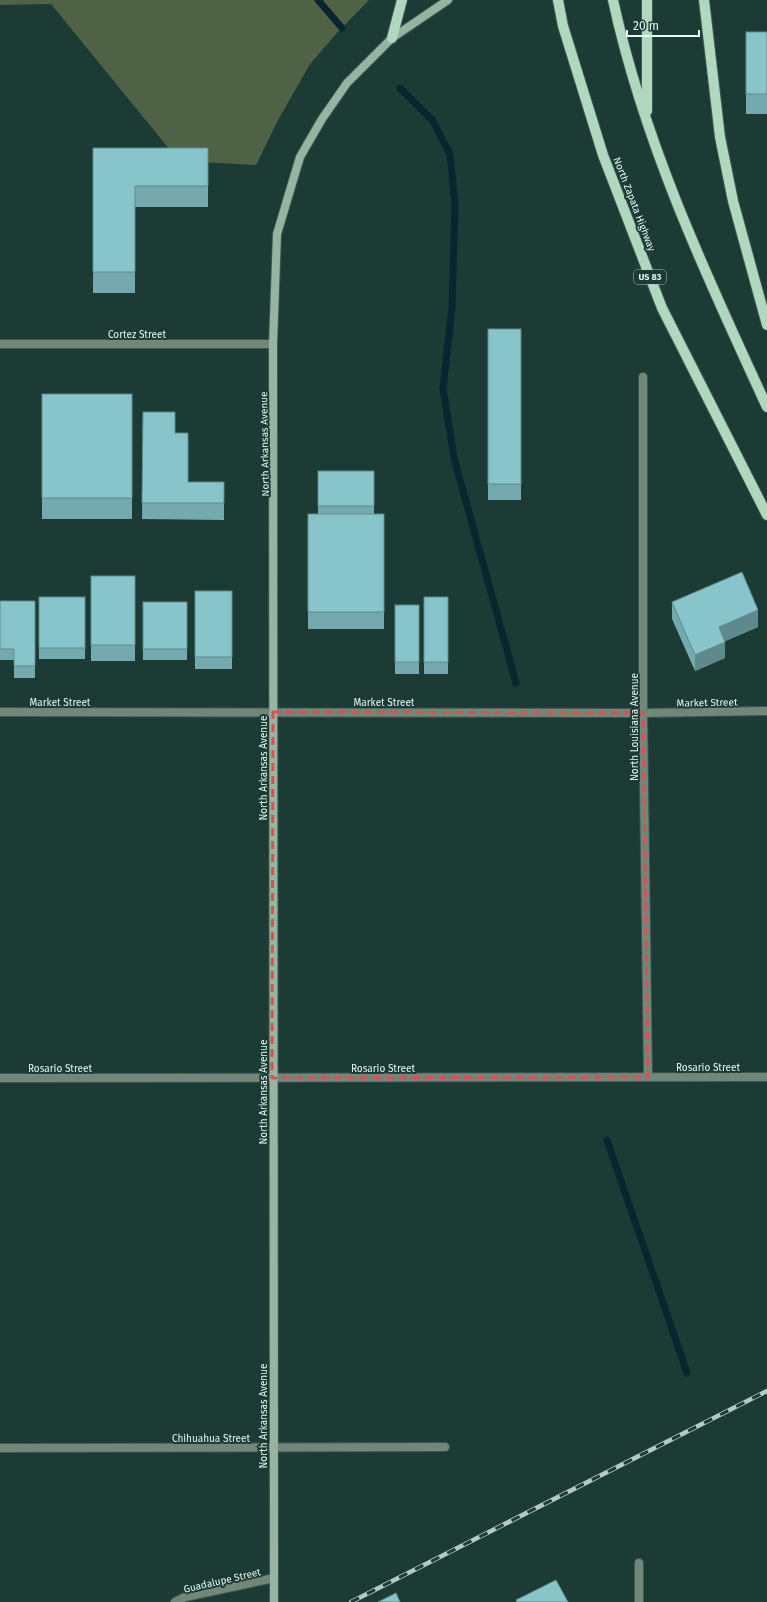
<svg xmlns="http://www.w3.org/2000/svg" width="767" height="1602" font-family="'Fira Sans',sans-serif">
	<rect width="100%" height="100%" fill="#1c3b35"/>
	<path fill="#506246" d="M0,0H369L337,33L310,64L278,120L256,165L179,161L51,4L0,5Z"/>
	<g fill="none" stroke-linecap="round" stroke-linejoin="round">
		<g stroke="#09252f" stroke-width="7">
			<path d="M318,0L342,28"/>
			<path d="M400,88L433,121L450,154L455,204L452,308L443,388L454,458L516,683"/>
			<path d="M607,1140L687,1373"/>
		</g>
		<defs>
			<path id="lane" d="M639,1602V1563"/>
			<g id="street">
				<path d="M0,344H273"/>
				<path d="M643,377V713L648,1077"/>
				<path d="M0,712L643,713L767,711"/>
				<path d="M0,1078L767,1077"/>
				<path d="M0,1448L445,1447"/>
				<path d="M175,1602L185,1597L274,1578"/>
			</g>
			<path id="secondary" d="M274,1602L273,344L277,234L300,157L322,119L347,83L392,38L448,0"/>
			<g id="primary">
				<path d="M558,0L563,26L603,155L662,308L767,515"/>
				<path d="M613,0C644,143 706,275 767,407"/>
				<path d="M647,0V111"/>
				<path d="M704,0L720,137L733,201L767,325"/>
				<path d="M392,38L402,0"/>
			</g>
		</defs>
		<use href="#lane" stroke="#3c5953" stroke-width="10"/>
		<use href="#street" stroke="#3c5953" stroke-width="10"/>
		<use href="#secondary" stroke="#3c5953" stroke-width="10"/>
		<use href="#primary" stroke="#3c5953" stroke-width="12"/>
		<use href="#lane" stroke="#73867a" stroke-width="8"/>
		<use href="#street" stroke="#73867a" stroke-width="8"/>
		<use href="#secondary" stroke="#96b4a1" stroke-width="8"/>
		<use href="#primary" stroke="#b0d8bf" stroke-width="10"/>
		<defs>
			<path id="rail" d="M351,1602L767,1391"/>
		</defs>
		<use href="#rail" stroke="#b5c9c5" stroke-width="4.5"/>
		<use href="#rail" stroke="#1c3b35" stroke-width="3" stroke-dasharray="9" stroke-linecap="butt"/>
	</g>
	<g fill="#74a9ae">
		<rect x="746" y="32" width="21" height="82"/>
		<path d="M93,148H208V207H135V293H93Z"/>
		<rect x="488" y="329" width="33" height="171"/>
		<rect x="42" y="394" width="90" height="125"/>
		<path d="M143,412L188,482H224V520L142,519Z"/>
		<path d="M318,471H374V514H384V629H308V514H318Z"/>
		<rect x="91" y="576" width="44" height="85"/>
		<rect x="195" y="591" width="37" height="78"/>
		<rect x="39" y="597" width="46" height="62"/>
		<rect x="424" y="597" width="24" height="77"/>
		<path d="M0,601H35V678H14V660H0Z"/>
		<rect x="143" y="602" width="44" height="58"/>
		<path d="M672,602L758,627L725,641V658L695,671L672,619Z"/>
		<rect x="395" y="605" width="24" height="69"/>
	</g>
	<g fill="#5e8a8d">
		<path d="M758,610V627L719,644V627Z"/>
		<path d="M725,642V658L695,671V655Z"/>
	</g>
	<g fill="#87c5ca" stroke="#5e8a8d">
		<rect x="746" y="32" width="21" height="62"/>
		<path d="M93,148H208V186H135V272H93Z"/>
		<rect x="488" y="329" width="33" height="155"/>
		<rect x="42" y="394" width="90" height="104"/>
		<path d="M143,412H175V433H188V482H224V503H142Z"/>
		<rect x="318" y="471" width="56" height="35"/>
		<rect x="308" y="514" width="76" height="98"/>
		<path d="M742,572L758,610L719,627L725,642L695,655L672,602Z"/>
		<rect x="91" y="576" width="44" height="69"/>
		<rect x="195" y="591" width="37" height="66"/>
		<rect x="39" y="597" width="46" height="51"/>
		<rect x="424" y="597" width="24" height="65"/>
		<path d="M0,601H35V666H14V649H0Z"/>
		<rect x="143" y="602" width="44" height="47"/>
		<rect x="395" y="605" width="24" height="57"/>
		<path d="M556,1580L568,1602H517L516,1600Z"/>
		<path d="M396,1593L400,1602H378Z"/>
	</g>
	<path fill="none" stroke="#d95151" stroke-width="3" stroke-dasharray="8 5" stroke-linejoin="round" d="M273,712L643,713L648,1077L272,1078Z"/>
	<g text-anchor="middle" stroke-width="4" stroke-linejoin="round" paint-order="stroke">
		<rect fill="#1c3b35" stroke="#a9bfba" stroke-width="1" x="634" y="270" width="32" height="14" rx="3"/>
		<g font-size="9" font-weight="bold" fill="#e6f7f3">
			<text x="650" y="280">US 83</text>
		</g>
		<g font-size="10" fill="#e6f7f3" stroke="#1c3b35">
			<text transform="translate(635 204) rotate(69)" y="4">North Zapata Highway</text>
			<text x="137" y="338">Cortez Street</text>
			<text transform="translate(264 444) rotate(-91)" y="4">North Arkansas Avenue</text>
			<text x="60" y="706">Market Street</text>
			<text x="384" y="706">Market Street</text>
			<text transform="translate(707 702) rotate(-1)" y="4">Market Street</text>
			<text transform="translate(634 727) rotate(-90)" y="4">North Louisiana Avenue</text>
			<text transform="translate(263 768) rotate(-90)" y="4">North Arkansas Avenue</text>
			<text x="708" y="1071">Rosario Street</text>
			<text x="60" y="1072">Rosario Street</text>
			<text x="383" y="1072">Rosario Street</text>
			<text transform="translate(263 1092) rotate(-90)" y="4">North Arkansas Avenue</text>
			<text transform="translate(263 1416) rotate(-90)" y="4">North Arkansas Avenue</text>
			<text x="211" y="1442">Chihuahua Street</text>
			<text transform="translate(222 1580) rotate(-13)" y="4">Guadalupe Street</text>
		</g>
	</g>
	<path d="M627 30v6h72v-6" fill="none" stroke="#e6f7f3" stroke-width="2"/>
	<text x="633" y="30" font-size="12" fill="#e6f7f3" stroke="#1c3b35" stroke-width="3" paint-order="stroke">20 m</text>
</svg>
